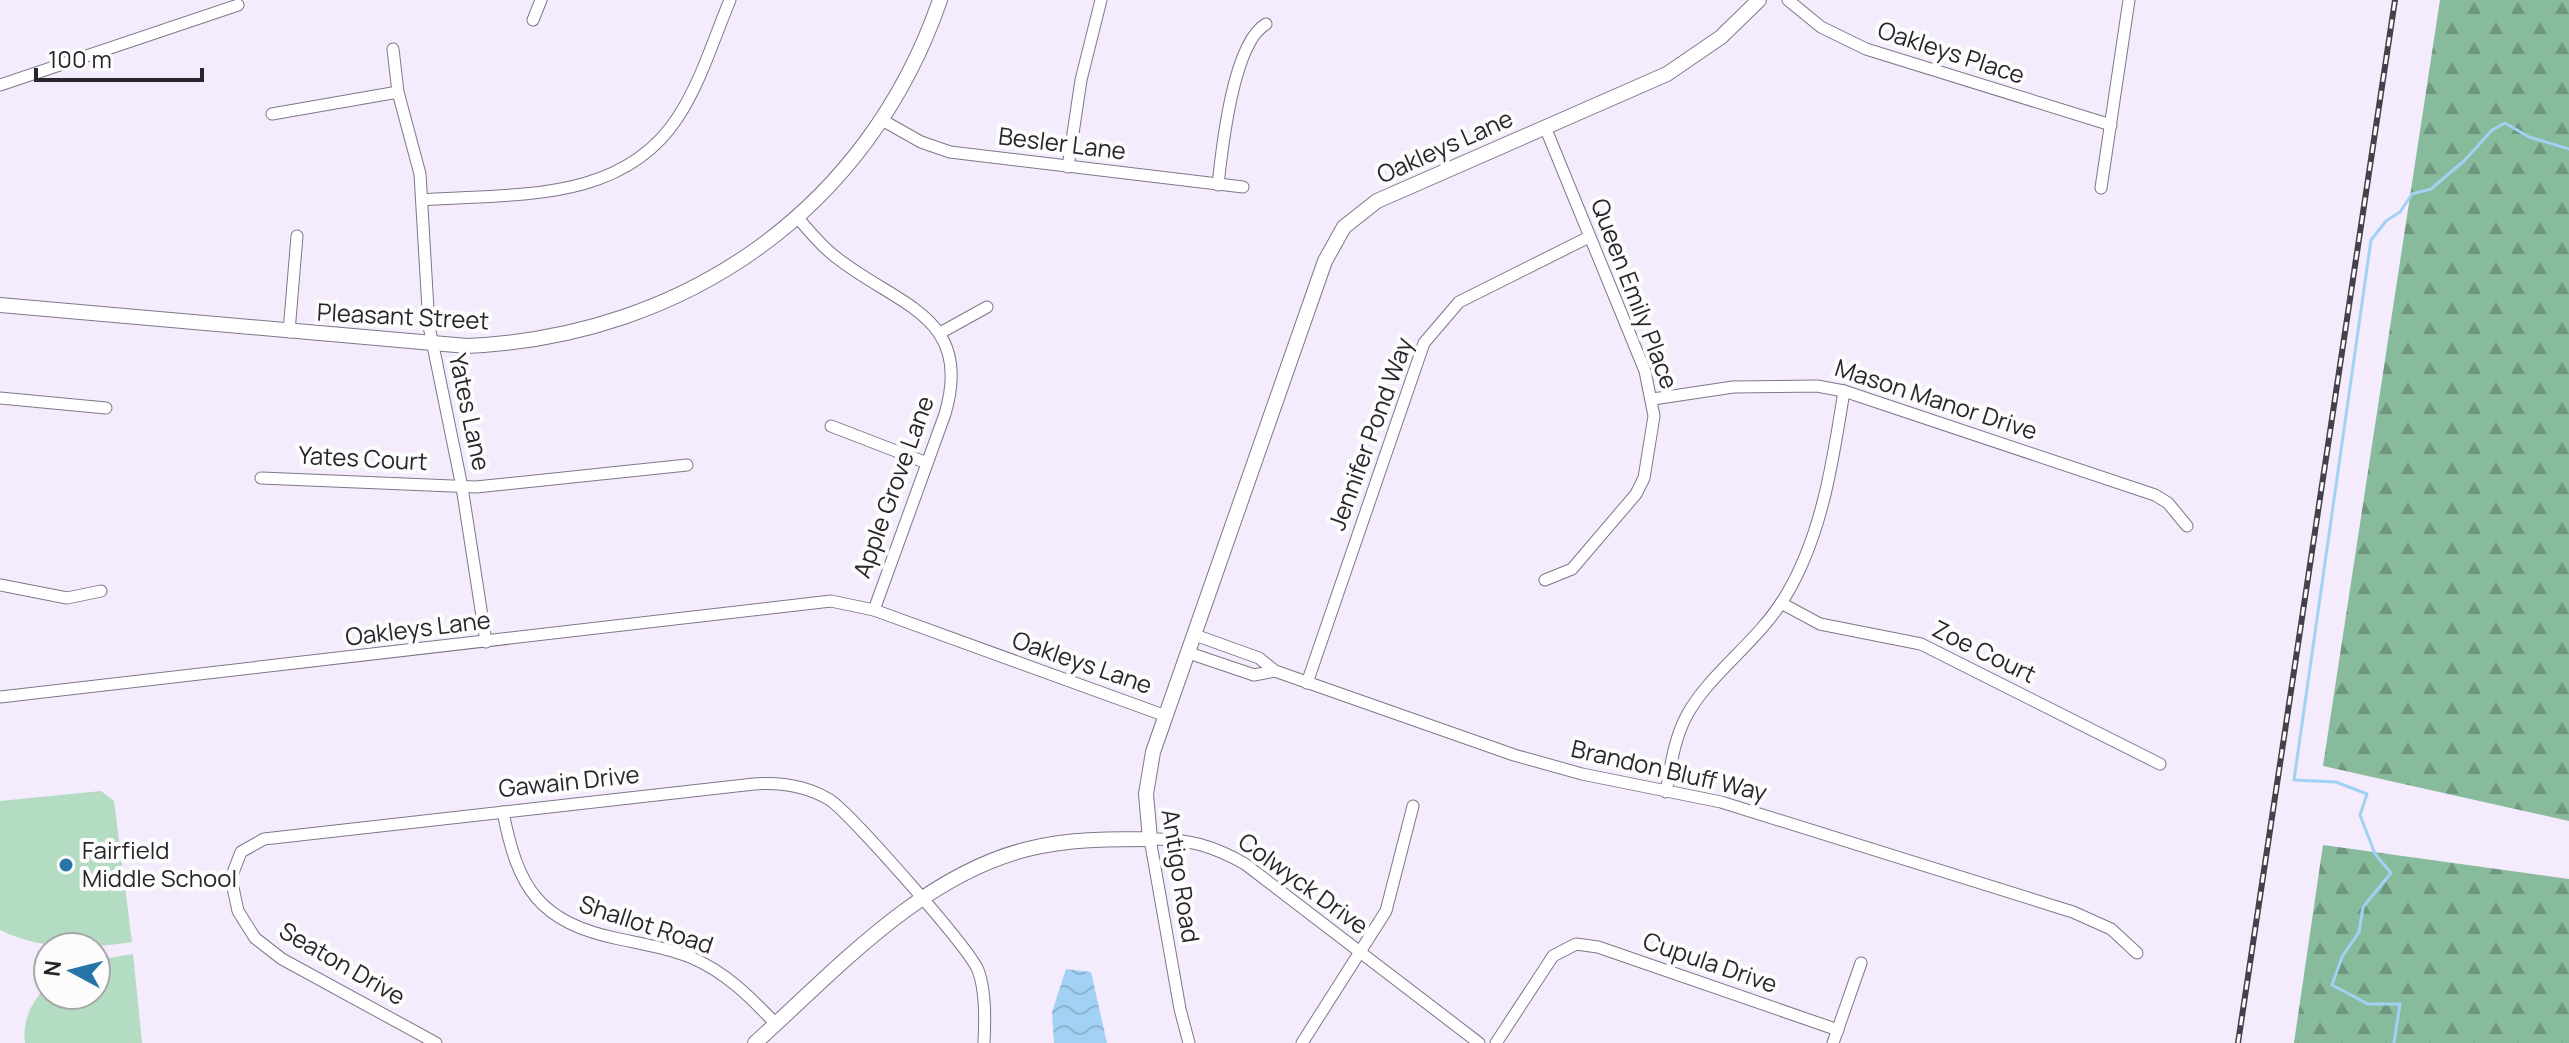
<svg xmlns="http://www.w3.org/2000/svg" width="2569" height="1043" font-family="Manrope,sans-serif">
	<defs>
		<pattern id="forest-firs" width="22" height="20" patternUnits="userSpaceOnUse" patternTransform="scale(2)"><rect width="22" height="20" fill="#88ba9c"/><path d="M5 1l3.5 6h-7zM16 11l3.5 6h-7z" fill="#6f9780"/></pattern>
		<pattern id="water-waves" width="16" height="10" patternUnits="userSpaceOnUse" patternTransform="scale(2)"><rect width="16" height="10" fill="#a2d2f3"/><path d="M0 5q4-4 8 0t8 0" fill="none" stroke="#8cb4d1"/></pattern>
	</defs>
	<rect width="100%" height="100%" fill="#f4ebfd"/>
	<g fill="#b3dcc2">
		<path d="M101,791L114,801L132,942C85,949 44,951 0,930V801Z"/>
		<path d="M133,954L142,1043H25C22,1020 32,1001 48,985V995H96V960Z"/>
	</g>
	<g fill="url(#forest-firs)">
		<path d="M2440,0H2569V821L2323,766Z"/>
		<path d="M2323,845L2569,879V1043H2294Z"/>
	</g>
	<path fill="url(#water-waves)" d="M1066,969L1091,972L1107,1043H1054L1052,1012Z"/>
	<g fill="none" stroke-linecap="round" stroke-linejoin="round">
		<path stroke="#a2d2f3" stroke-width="3" d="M2394,1043L2400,1004H2368L2332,985L2342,957L2359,932L2363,907L2391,873L2375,854L2360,815L2367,794L2336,782L2294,780L2371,240L2386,221L2400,212L2412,194L2431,189L2465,160L2492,130L2505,123L2529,137L2569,149"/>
		<defs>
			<g id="minor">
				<path d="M1788,0L1821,27L1866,49L2111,125"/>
				<path d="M533,20L541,0"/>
				<path d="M393,49L398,92L420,174L429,326L462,487L486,642"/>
				<path d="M0,85L238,5"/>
				<path d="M272,114L398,92"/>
				<path d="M882,120L921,142L950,152L1243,187"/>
				<path d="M1545,127L1645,371L1654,416L1644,478L1636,494L1572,569L1545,580"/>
				<path d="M1068,167L1081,80L1101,0"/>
				<path d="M1218,185C1222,147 1233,43 1266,24"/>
				<path d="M2101,188L2129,0"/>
				<path d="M423,200C513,193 622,204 678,117C701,82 714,38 730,0"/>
				<path d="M798,218C810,232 822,247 837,258C898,306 974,316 945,414L874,610"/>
				<path d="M289,332L297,236"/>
				<path d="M940,333L987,307"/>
				<path d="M0,398L106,408"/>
				<path d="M1653,399L1733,387L1817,386L1844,391L2155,495L2168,503L2187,526"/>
				<path d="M831,426L927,463"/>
				<path d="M261,478L476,487L687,465"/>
				<path d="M0,585L67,598L101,591"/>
				<path d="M1781,603L1820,624L1921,644L2160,764"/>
				<path d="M1189,653L1254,675L1275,671L1259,658L1195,635"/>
				<path d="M1275,671L1514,755L1582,774L1721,802L2073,912L2111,929L2137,953"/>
				<path d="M1307,683L1424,343L1459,302L1589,237"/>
				<path d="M0,697L831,601L874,610L1166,716"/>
				<path d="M1666,792C1671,765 1674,739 1687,715C1710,673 1757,643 1785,597C1822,536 1833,461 1844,391"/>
				<path d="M503,812C518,889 539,922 619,939C643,944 668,948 690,957C726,972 750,997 776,1024"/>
				<path d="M436,1043L282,959L255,938L238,911L231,878L241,852L264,839L754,784C780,782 807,786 830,800C852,815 968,947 978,970C986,991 985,1021 984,1043"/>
				<path d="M1189,1043L1180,1009L1150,839C1186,838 1214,846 1245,864L1479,1043"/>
				<path d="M1302,1043L1386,911L1413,806"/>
				<path d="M1496,1043L1553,956L1576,944L1598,947L1838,1030"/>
				<path d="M1833,1043L1861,963"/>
			</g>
			<g id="tertiary">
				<path d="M0,305L467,346C686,336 868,209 940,0"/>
				<path d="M755,1043C835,971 921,875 1028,849C1067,839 1110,839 1150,839L1146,794L1153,752L1325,261L1344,227L1377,201L1667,74L1721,37L1759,0"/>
			</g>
		</defs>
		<use href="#minor" stroke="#80768a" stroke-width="13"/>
		<use href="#tertiary" stroke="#80768a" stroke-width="16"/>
		<use href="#minor" stroke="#fff" stroke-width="11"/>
		<use href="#tertiary" stroke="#fff" stroke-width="14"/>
		<defs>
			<path id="rail" d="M2238,1043L2395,0"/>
		</defs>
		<use href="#rail" stroke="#454049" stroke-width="6"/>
		<use href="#rail" stroke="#fcfcfc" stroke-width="3" stroke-dasharray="9" stroke-linecap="butt"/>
	</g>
	<circle fill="#2774a6" stroke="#fcfcfc" stroke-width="3" cx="66" cy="865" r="8"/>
	<g text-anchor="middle" stroke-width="8" stroke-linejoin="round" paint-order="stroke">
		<g font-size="24" fill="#29252d" stroke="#fcfcfc">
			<text transform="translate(1951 53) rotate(18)" y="8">Oakleys Place</text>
			<text transform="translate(1062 144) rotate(7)" y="8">Besler Lane</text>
			<text transform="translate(1445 147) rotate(-24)" y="8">Oakleys Lane</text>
			<text transform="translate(1634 294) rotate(69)" y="8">Queen Emily Place</text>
			<text transform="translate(403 317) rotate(3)" y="8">Pleasant Street</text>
			<text transform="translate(1936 400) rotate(18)" y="8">Mason Manor Drive</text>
			<text transform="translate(469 412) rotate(78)" y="8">Yates Lane</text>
			<text transform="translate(1371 434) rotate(-70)" y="8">Jennifer Pond Way</text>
			<text transform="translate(363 459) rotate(3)" y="8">Yates Court</text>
			<text transform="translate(894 487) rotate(-70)" y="8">Apple Grove Lane</text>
			<text transform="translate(418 629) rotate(-7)" y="8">Oakleys Lane</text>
			<text transform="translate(1984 652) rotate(26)" y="8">Zoe Court</text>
			<text transform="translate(1082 663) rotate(19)" y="8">Oakleys Lane</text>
			<text transform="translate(1669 771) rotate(13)" y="8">Brandon Bluff Way</text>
			<text transform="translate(569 782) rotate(-6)" y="8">Gawain Drive</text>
			<text transform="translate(1180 876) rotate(81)" y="8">Antigo Road</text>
			<text transform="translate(1303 884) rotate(36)" y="8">Colwyck Drive</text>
			<text transform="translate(646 925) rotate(18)" y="8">Shallot Road</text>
			<text transform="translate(1710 963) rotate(19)" y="8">Cupula Drive</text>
			<text transform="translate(342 964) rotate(30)" y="8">Seaton Drive</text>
		</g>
		<g font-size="24" fill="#29252d" stroke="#fcfcfc" text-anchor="start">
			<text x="82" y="859">Fairfield<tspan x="82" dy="28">Middle School</tspan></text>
		</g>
	</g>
	<g transform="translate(72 971) rotate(277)"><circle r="38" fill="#fcfcfc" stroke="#a8a6a9" stroke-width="2"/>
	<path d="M0-6L14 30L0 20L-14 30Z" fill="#2774a6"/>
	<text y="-12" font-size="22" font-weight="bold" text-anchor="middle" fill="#29252d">N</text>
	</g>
	<path d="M36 68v12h166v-12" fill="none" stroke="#29252d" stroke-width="4"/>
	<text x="48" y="68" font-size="24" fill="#29252d" stroke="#fcfcfc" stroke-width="6" paint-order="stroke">100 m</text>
</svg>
